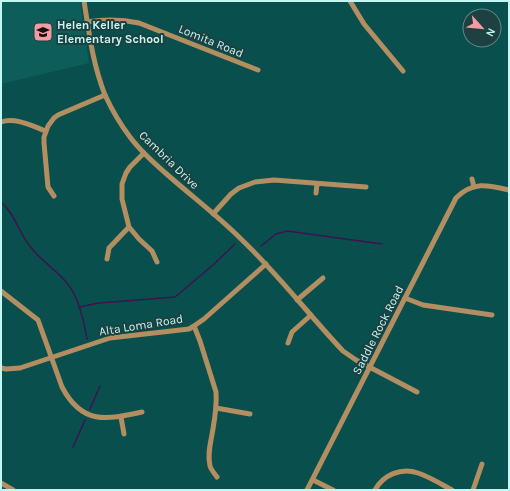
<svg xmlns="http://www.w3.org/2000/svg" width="510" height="491" font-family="Karla,sans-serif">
	<rect width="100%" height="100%" fill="#094f4d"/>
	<path fill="#0d5d5b" d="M1,1H80L89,63L1,84Z"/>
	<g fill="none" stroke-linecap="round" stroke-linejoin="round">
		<g stroke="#3c1450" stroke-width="1.5">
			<path d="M1,202C15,214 18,231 29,245C39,259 55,269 66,282C78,295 84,321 87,339"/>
			<path d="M261,246L276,234L287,231L382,244"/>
			<path d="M79,307L99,303L175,297L213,265L235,244"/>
			<path d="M90,409L100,386"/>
			<path d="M73,447L85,420"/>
		</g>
		<g stroke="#b28e60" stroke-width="5">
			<path d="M84,1C89,33 93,65 105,95C112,110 120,124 130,137C141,152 156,165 170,177C194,198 219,217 241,239C278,274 308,314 343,351L356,360L417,392"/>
			<path d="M350,1L364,24L403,71"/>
			<path d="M87,22C106,19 120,19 139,23L258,70"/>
			<path d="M1,122C16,117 32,126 46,131"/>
			<path d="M144,153L130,167L126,173L122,184V199L129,227L139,239L152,251L157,262"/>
			<path d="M472,179L474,187"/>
			<path d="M316,193L317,184"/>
			<path d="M54,196L48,187L44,143V137L48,126L54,118L58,115L105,95"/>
			<path d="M213,214L231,194L239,188L255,182L274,180L366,187"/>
			<path d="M107,259L109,248L129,227"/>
			<path d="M1,291L38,320L62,387C82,425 106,420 142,412"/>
			<path d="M405,298L423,305L492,315"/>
			<path d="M297,300L323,278"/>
			<path d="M194,326L200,341L216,392C217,404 215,417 213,429C211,441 207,454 210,466C211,470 215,474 217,477"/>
			<path d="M288,343L292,332L311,315"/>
			<path d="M1,368L6,369L20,368L110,338L189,329L194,326L204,319L266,264"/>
			<path d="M216,408L250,414"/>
			<path d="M121,417L124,434"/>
			<path d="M313,480L333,490"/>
			<path d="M1,483L13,490"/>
			<path d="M307,490L456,198C473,181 488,185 509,190"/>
			<path d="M375,490C383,475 401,467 418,473C430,477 441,484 452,490"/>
			<path d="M473,490L482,464"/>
		</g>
	</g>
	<defs>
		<symbol id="school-square" viewBox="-11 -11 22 22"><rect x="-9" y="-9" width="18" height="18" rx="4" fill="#f49aa5" stroke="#1c4140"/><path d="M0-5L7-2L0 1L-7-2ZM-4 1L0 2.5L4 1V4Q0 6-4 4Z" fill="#111"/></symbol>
	</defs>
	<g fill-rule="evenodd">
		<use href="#school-square" x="32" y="21" width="22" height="22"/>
	</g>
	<g text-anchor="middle" stroke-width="4" stroke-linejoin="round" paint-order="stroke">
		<g font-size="12" font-weight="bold" fill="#c3f7f4" stroke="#1c4140" text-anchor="start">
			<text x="57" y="29">Helen Keller<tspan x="57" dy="14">Elementary School</tspan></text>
		</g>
		<g font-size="12" fill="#c3f7f4" stroke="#1c4140">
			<text transform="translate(211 41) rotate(22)" y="4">Lomita Road</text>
			<text transform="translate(169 160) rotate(44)" y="4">Cambria Drive</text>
			<text transform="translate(141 325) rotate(-9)" y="4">Alta Loma Road</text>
			<text transform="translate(378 330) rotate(-63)" y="4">Saddle Rock Road</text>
		</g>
	</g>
	<rect width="510" height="491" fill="none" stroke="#c3f7f4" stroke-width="4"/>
	<g transform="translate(482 28) rotate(117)"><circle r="19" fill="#1c4140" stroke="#5f8a88"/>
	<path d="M0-3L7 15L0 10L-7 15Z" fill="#f49aa5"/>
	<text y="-6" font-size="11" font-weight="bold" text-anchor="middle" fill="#c3f7f4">N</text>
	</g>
</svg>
